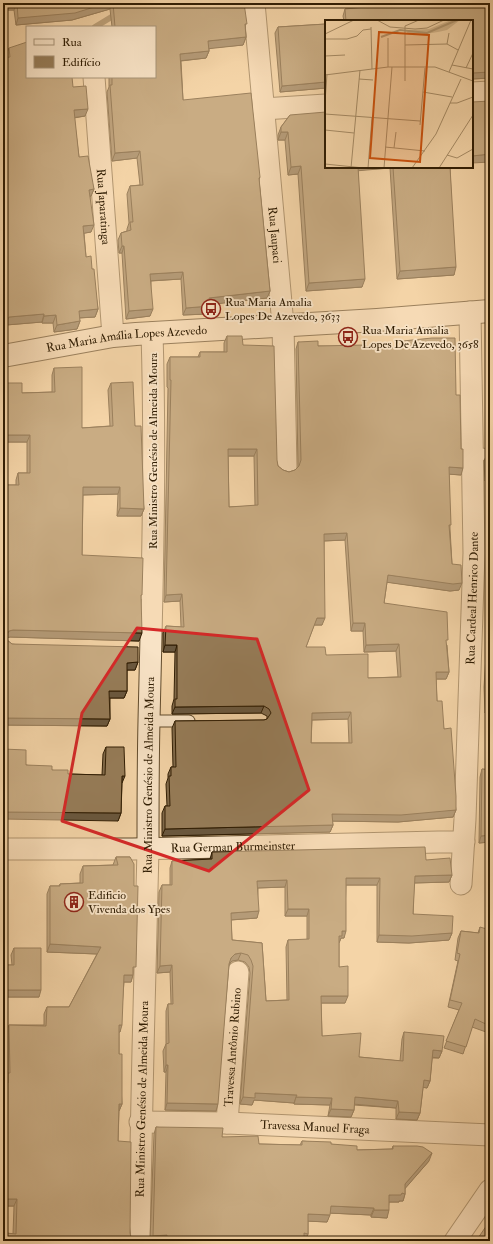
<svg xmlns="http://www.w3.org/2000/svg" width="493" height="1244" font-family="'IM FELL Double Pica',serif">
	<defs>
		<pattern id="forest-firs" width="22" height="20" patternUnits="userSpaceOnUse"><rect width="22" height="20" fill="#d3b58b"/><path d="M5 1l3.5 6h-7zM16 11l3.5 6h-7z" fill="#b59b76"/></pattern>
	</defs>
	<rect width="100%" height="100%" fill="#f4d4a7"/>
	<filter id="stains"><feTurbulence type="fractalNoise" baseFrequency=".005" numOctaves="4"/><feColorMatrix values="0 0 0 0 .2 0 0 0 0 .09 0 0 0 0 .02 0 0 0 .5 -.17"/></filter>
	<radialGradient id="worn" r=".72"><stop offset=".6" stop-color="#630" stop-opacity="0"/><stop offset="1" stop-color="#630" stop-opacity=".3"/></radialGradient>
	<path fill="url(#forest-firs)" stroke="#826947" d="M330,3H389L343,6Z"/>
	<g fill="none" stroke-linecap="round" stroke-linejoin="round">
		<path stroke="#7d6644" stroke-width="6" d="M95,27L118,13"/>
		<defs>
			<g id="lane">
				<path d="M472,453L490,455"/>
				<path d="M149,721H189"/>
			</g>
			<g id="street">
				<path id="s1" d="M254,3L283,325L286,467"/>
				<path id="s2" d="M94,77L113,336"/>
				<path d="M472,93L490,92"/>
				<path d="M263,109L326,105"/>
				<path id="s3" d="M3,849H133L439,842H464"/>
				<path id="s4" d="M461,884L465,819L474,553L470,312"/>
				<path id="s5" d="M140,1122L227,1123L490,1135"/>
				<path id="s6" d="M227,1123L238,972"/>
				<path id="s7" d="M139,1241C141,1110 145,980 148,849C148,806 148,764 149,721C152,592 156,463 152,333"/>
				<path d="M455,1241L490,1190"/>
			</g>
			<g id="secondary">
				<path id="s8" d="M3,356L113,336L136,334L377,320L490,311"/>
			</g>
		</defs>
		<use href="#lane" stroke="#614b2c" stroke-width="13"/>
		<use href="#street" stroke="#614b2c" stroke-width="23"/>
		<use href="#secondary" stroke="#301d03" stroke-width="24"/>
		<use href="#lane" stroke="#f8e3c6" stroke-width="11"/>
		<use href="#street" stroke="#f8e3c6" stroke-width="21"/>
		<use href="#secondary" stroke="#f8e3c6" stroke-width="22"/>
	</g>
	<g fill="#816b4c" stroke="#301d03" fill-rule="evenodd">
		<path d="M3,3H244L246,37L243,45L209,48V51L206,58L181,61L183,100L260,177L259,180L270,291L267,298L210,304L207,314L183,315L181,279L151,281L150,316L126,319L122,253H119L118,240L121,233L127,231V229L129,223L127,194L130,186L140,185L137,158L112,161L107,92L109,87V77H155V27H112L110,9L72,20L16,25L14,10H4Z"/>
		<path d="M490,3V78L472,79V21H344L343,16L345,9L408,5Z"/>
		<path d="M326,24V88L280,92L275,33L278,27Z"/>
		<path d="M9,48L73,87L85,116L74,118L79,157L94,189L91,196L90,197L91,232L84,233L86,257L92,269L98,309L95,317L79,318L80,321L77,329L54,332L53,323H42V322L6,325V326V55Z"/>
		<path d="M290,115L326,167H450L454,275L397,279L390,168L358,170L362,287L306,291L298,174L288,175L285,140H278V135L281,127Z"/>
		<path d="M227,336L243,345L278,466L283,470L289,472L295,470L298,467L296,349L298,342L318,346L366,347L400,348L403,341L456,395L461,475L449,474L450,529L452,564L459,590L450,591L387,582L384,603L447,645L449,672L446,679H436L437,701L444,729L456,810L453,817L398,822L332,821L333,825L330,832L162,836V813L165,806H167L166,784L168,778V774L171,767H173L172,728L175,721L264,720L267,719V716L261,713L172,714V706L174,699L175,652H163V633L166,626L181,627L180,601L164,602L168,388L167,387V364L170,357H198L200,352H224V343ZM228,456H254L255,506L229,507ZM345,540L351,631H363L364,652L396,651L398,677L368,678L326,655L306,647L314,625H322L324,541ZM348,719L349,743H311L312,720Z"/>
		<path d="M54,368L82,428L110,426L108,390L111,383L135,426L144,509L141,516H117L118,494L83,495L82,555L141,599L139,641L10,637L6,638L7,640L12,644L138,662L135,670H127V691L124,698H110V719L107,726L3,725V485H16V480L18,473H27V442H3V383L22,393L52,392V375Z"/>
		<path d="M487,454L490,482L485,481L484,461Z"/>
		<path d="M490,618V713H485L484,687L488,625Z"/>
		<path d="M106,747L122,783L121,813L118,821L26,765L52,770L68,774L102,775L103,754Z"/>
		<path d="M482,769L490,770V842L479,843L480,777Z"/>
		<path d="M212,852L426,860L452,875L449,882L414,883L413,914L452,933L449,940L409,943L377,942V885H346L344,938H341L339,943V967L345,1003H321L322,1036L359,1057L400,1061L402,1039L404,1032L442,1051L439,1058H432L430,1081L427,1088L423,1087L420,1113L417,1120L396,1119V1108L354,1105V1110L351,1117L328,1116L330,1105L294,1104V1103L254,1100L252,1105L240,1104L250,973L249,967L245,962L238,960L232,961L229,965L216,1111L165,1110L166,1072H164L163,1051L166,1044V1011L168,1004H171L170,972L157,973L159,892L162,885H170V868L172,861L210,859ZM285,887V916H307V940H288L286,947L287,1000L266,1001L262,943L232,940L231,920L257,918L258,888Z"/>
		<path d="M116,857H130L133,973L131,982H124L120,1032H119V1054L122,1104L119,1111L118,1141L131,1238L129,1241H4L6,1233L13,1234L14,1206H3V1083H5V1081L7,1075L6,1032L9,1025H44V1014L47,1007H69L97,954L47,952V894L50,886H59L60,884L80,883V874L83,866L113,865Z"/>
		<path d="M489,869H490V911L489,910L486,876Z"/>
		<path d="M480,927L488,966L489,971L490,1022L486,1032L472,1027L463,1054L444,1048L459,1010L448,1007L458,961L455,960L458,938L461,931L478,933Z"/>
		<path d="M14,948L39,997H3V965H12L11,955Z"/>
		<path d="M156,1127L222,1137L259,1144L300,1145L302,1141L331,1144L357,1150L392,1149L393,1146L429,1161L405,1188V1194L403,1201H399V1202H389L387,1218L371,1217V1215L330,1213L327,1222L308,1221V1234L305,1241H150L154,1134Z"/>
	</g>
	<g fill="#69573e" stroke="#301d03">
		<path d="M7,3H17L14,10H4Z"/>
		<path d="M107,3H112L110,9L72,20L16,25L18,18Z"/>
		<path d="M246,37L243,45L206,49L208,41Z"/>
		<path d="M209,51L206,58L178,61L180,54Z"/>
		<path d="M490,72V78L472,79V73Z"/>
		<path d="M326,82V88L280,92L282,86Z"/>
		<path d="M88,109L85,116L71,118L74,110Z"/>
		<path d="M281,132H288L285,140H278Z"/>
		<path d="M140,151L137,158L112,161L115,153Z"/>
		<path d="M490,154V162L472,163V156Z"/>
		<path d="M301,166L298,174L288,175L291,167Z"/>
		<path d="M356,167H390V168L355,171Z"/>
		<path d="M94,189L91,196L86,197L89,190Z"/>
		<path d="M94,225L91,232L80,234L83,226Z"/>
		<path d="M122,246H124L122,253H119Z"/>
		<path d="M456,267L454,275L397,279L400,271Z"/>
		<path d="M183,272L181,279L147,281L150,274Z"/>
		<path d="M365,279L362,287L306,291L309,283Z"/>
		<path d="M270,291L267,298L207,305L209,298Z"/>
		<path d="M210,306L207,314L183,315L186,308Z"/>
		<path d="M98,309L95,317L76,318L79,311Z"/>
		<path d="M153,309L150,316L126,319L129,311Z"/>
		<path d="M44,314L42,322L6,325V326H3V319L9,317Z"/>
		<path d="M56,315L53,323H42L44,316Z"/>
		<path d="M80,321L77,329L54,332L57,325Z"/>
		<path d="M3,435H30L27,442H3Z"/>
		<path d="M228,449H257L254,456H226Z"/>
		<path d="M449,467L463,468L461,475L447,474Z"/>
		<path d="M487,474L490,475V482L485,481Z"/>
		<path d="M83,487H120L118,494L80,495Z"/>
		<path d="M120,508L144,509L141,516H117Z"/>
		<path d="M347,533L345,540L321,541L324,534Z"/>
		<path d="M388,575L462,583L459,590L450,591L385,582Z"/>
		<path d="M182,594L180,601L164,602L166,595Z"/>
		<path d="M317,618H325L322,625H314Z"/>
		<path d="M353,623H365L363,631H351Z"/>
		<path d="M13,630L142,633L139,641L10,637L6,638V636L9,631Z"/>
		<path d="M399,644L396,651L364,652L366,645Z"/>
		<path d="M165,645H177L175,652H163Z"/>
		<path d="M138,662L135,670H124L127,663Z"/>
		<path d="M436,672H449L446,679H433Z"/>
		<path d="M109,691H127L124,698H107Z"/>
		<path d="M264,706L261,713L172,714L175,707Z"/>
		<path d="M487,706H490V713H485Z"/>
		<path d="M351,712L348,719L310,720L312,713Z"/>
		<path d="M3,718L110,719L107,726L3,725Z"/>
		<path d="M122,776H125L122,783Z"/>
		<path d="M456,810L453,817L398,822L329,821L332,814Z"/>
		<path d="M3,812L121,813L118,821L3,819Z"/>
		<path d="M333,825L330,832L162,836L165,829Z"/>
		<path d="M490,835V842L479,843L481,836Z"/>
		<path d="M452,875L449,882L412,883L415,876Z"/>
		<path d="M346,878H380L377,885H344Z"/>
		<path d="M287,880L285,887L255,888L257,881Z"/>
		<path d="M288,909H309L307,916H285Z"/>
		<path d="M259,911L257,918L229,920L231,913Z"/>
		<path d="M342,931H346L344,938H341L339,943H336L339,936Z"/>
		<path d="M452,933L449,940L409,943L377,942L379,935Z"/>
		<path d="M50,944L101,947L98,954L47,952Z"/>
		<path d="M241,953L238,960L232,961L228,965L231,958L235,954Z"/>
		<path d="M172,965L170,972L157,973L160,966Z"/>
		<path d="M124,975H133L131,982H121Z"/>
		<path d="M3,990H41L39,997H3Z"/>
		<path d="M321,996H348L345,1003H318Z"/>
		<path d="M119,1025H122L120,1032H116Z"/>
		<path d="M433,1050L442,1051L439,1058L430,1057Z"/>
		<path d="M166,1065H168L166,1072H164Z"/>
		<path d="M424,1080L430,1081L427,1088L421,1087Z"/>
		<path d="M255,1093L297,1095L294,1103L254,1100L252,1105L240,1104L243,1097Z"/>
		<path d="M296,1097L332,1098L330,1105L294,1104Z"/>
		<path d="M355,1097L398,1101L396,1108L353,1104Z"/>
		<path d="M167,1103L218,1104L216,1111L165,1110Z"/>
		<path d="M119,1104H122L119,1111Z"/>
		<path d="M331,1109L354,1110L351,1117L328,1116Z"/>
		<path d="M399,1112L420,1113L417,1120L396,1119Z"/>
		<path d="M432,1153L429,1161L403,1191L405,1184Z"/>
		<path d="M402,1193L405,1194L403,1201H399V1202H386L389,1195Z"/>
		<path d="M4,1199H17L14,1206H3Z"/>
		<path d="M331,1206L374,1208L371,1215L328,1213Z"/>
		<path d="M374,1210H389L387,1218L371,1217Z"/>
		<path d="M308,1214L330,1215L327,1222L305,1221Z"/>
		<path d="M304,1233L308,1234L305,1241L302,1240Z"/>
		<path d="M167,1235L165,1241H151L153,1236Z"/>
		<path d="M126,1238H131L129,1241H125Z"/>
	</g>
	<g fill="#967c58" stroke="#301d03" fill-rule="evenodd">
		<path d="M17,3H107L75,13L18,18Z"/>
		<path d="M113,3H244L247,24H245L246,37L208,41L209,51L180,54L183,100L251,93L260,177L259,178L270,291L209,298L210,306L186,308L183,272L150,274L153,309L129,311L124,246H122L121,233L131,230L130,222H133L130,186L143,185L140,151L115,153L110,85H112V77H155V27H115Z"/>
		<path d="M433,3H490V72L472,73V21H346L345,9L397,4H407L408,5Z"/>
		<path d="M326,24V82L282,86L278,27Z"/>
		<path d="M27,42V77H72L73,87L86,86L88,109L74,110L79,157L88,156L94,189L89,190L94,225L83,226L86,257L91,256L92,269H94L98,309L79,311L80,321L57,325L56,315L44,316V314L9,317V318L3,319V58L10,57L9,48Z"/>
		<path d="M490,101V154L472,156V102Z"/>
		<path d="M326,112V167H358L365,279L309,283L301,166L291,167L288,132H281V127L290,115Z"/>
		<path d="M393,167H450L456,267L400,271Z"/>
		<path d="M227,336H242L243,345L274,346L277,460L278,466L283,470L289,472L295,470L299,466L301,460L298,342L318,341V346L366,345V347L403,348V341L432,338H455L456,395H460L461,449H463V468L449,467L451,525H449L452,564L461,565L462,583L453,584L388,575L384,603L447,612L448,640H446L449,672H436L437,701H442L444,729L451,728L456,796V810L401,815L332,814L333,825L165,829V806H170L169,776H171V767H176L175,721L264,720L267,719L271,713L269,709L264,706L175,707V699H177V645H165L166,626L184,627L182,594L166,595L171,380H170V357H200V352H227ZM228,449H257L258,505L229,507ZM347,533L353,623H365L366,645L399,644L401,677L368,678V654L326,655L325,647H306L317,618H325L324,534ZM351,712L352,743H311L312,713Z"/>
		<path d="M82,367V428L113,426L111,383L133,382L135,426H141L144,509L120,508V487H83L82,555L143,558L142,595H141L142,633L13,630L9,631L6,636L7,640L12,644L138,647V662L127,663V691H109L110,719L3,718V485H19L18,473H30V435H3V383H22V393L55,392L54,368Z"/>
		<path d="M487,454H490V475L487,474Z"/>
		<path d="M490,620V706H487V680Z"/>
		<path d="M106,747H124L125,776H122L121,813L3,812V749L26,750V765L52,766V770H68V774L105,775Z"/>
		<path d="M482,769L490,770V835L481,836Z"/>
		<path d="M425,847L426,860L450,858L452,875L415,876L413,914L453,916L452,933L412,936L379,935L380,878H346V931H342V936H339V967L348,966V996H321L322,1036L361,1033L359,1057L403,1061L404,1032L444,1036L442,1051L433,1050L430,1081L424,1080L420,1113L399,1112L398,1101L355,1097L354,1110L331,1109L332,1098L296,1097L297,1095L255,1093V1098L243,1097L253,966L251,960L248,955L241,953L235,954L231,958L229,964L218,1104L167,1103L168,1065H166V1044L169,1043L168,1004H173L172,965L160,966L162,885H172V861L212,859V852ZM287,880L288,909H309V939L288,940L289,1000L266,1001L262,943L232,940L231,913L259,911L257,881Z"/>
		<path d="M116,857H130L134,864V886H138L136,967H133V975H124L122,1025H119V1054H122V1104H119L118,1141L131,1142L130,1233L131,1238H126V1241H6V1233L16,1234L17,1199H4V1185H3V1083H8V1073H10L9,1025L46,1026L47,1007H69L101,947L50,944V886H60V884L83,883V866L118,865Z"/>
		<path d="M489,869H490V884Z"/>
		<path d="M480,927L490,930V959L488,966L490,967L489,971H490V1021L488,1025L475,1019L466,1047L446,1041L462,1003L450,1000L460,954L457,953L461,931L479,933Z"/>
		<path d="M14,948H41V990H3V965H14Z"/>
		<path d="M156,1127L223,1128L222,1137L258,1136L259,1144L302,1145V1141L331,1142V1144L357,1146V1150L393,1149V1146H417L423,1147L432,1153L405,1184V1194L402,1193L401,1195H389V1210H374V1208L331,1206L330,1215L308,1214V1234L304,1233V1241H167V1235L153,1236Z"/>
		<path d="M489,1222H490V1241H476Z"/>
	</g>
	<path d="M0 0H493V1244H0ZM137,628L257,639L309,790L209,871L62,821L82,713Z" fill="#f4d4a7" fill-opacity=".55" fill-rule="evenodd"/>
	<path fill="none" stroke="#d62828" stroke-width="3" stroke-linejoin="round" d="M137,628L257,639L309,790L209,871L62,821L82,713Z"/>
	<defs>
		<symbol id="bus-ring" viewBox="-11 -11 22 22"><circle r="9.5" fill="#f8e3c6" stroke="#8f2418" stroke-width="1.5"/><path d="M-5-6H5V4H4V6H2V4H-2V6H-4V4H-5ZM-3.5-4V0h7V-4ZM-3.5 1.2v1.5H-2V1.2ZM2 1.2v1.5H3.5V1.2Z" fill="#8f2418"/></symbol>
		<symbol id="building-ring" viewBox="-11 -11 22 22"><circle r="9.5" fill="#f8e3c6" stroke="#8f2418" stroke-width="1.5"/><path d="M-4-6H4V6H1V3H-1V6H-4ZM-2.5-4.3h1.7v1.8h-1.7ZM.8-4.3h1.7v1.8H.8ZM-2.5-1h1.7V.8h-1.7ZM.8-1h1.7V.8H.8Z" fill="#8f2418"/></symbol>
	</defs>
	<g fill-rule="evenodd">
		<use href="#bus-ring" x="200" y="298" width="22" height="22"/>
		<use href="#bus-ring" x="337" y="326" width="22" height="22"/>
		<use href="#building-ring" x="63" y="891" width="22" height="22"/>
	</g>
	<g text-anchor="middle" stroke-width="3.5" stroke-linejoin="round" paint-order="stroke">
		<g font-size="12" fill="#301d03" stroke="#f8e3c6">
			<text dy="4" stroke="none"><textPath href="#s2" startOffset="130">Rua Japaratinga</textPath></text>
			<text dy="4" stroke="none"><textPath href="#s1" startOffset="233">Rua Jaupaci</textPath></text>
			<text dy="4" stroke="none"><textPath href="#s8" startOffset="125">Rua Maria Amália Lopes Azevedo</textPath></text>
			<text transform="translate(153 451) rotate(-90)" y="4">Rua Ministro Genésio de Almeida Moura</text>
			<text dy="4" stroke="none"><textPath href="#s4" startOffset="286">Rua Cardeal Henrico Dante</textPath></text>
			<text dy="4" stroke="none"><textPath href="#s7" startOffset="466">Rua Ministro Genésio de Almeida Moura</textPath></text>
			<text dy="4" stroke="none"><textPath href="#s3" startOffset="230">Rua German Burmeinster</textPath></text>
			<text dy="4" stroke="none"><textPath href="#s6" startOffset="76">Travessa Antônio Rubino</textPath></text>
			<text dy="4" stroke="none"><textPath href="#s7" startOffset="142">Rua Ministro Genésio de Almeida Moura</textPath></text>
			<text dy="4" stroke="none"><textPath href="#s5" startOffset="175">Travessa Manuel Fraga</textPath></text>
		</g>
		<g font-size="12" fill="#301d03" stroke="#f8e3c6" text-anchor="start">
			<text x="225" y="306">Rua Maria Amalia<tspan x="225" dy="14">Lopes De Azevedo, 3633</tspan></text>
			<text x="362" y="334">Rua Maria Amalia<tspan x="362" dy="14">Lopes De Azevedo, 3658</tspan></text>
			<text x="88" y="899">Edificio<tspan x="88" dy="14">Vivenda dos Ypes</tspan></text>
		</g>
	</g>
	<g transform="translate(325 20)">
		<rect width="148" height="148" fill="#f4d4a7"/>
		<path d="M126,0H135L122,10L113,12L94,15L82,13L83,10L104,9Z" fill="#d3b58b"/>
		<path fill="none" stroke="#b1966f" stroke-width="2" d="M56,17L75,10L102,13L132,0"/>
		<path fill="none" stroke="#a68b65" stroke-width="1" d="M52,0L65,7L90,9L102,8L119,0M46,7L47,49M124,13L122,24L133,30M0,14L29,0M63,18V47M0,19H22L32,16L38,10L46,9M80,25L122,24M0,36L20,35M127,45L148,49M141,48L148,33M124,52L146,0M0,55L63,47H110L148,61M34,59L48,60M80,61V6L94,0M98,72L127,77M0,82L2,54M125,83H132L148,77M0,94L95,101M95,105L100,48M0,110L29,113M60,127L100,131M69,128L71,112M122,135L132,138L148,129M0,144L39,148M26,148L35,50M43,148L47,98M59,148L67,47M87,148L111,114L136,59M114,148L148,95"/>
		<path fill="#cc500b" fill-opacity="0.15" stroke="#cc500b" stroke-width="2" d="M54,12L104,15L95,142L45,138Z"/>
		<rect width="148" height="148" fill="none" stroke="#301d03" stroke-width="2"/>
	</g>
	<rect width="493" height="1244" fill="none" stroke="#f4d4a7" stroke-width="16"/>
	<rect x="4" y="4" width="485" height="1236" fill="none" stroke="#301d03" stroke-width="2"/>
	<rect x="8" y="8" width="477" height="1228" fill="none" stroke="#301d03"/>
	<rect x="26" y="26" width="130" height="52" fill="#f8e3c6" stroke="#a89478"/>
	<rect x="34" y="39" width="20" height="6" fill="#f8e3c6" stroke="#a89478"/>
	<text x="62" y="46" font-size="12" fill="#301d03">Rua</text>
	<rect x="34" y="56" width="20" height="12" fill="#967c58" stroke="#a89478"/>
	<text x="62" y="66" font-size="12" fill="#301d03">Edifício</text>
	<rect width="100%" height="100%" filter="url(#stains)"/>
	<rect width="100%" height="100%" fill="url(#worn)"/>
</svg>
